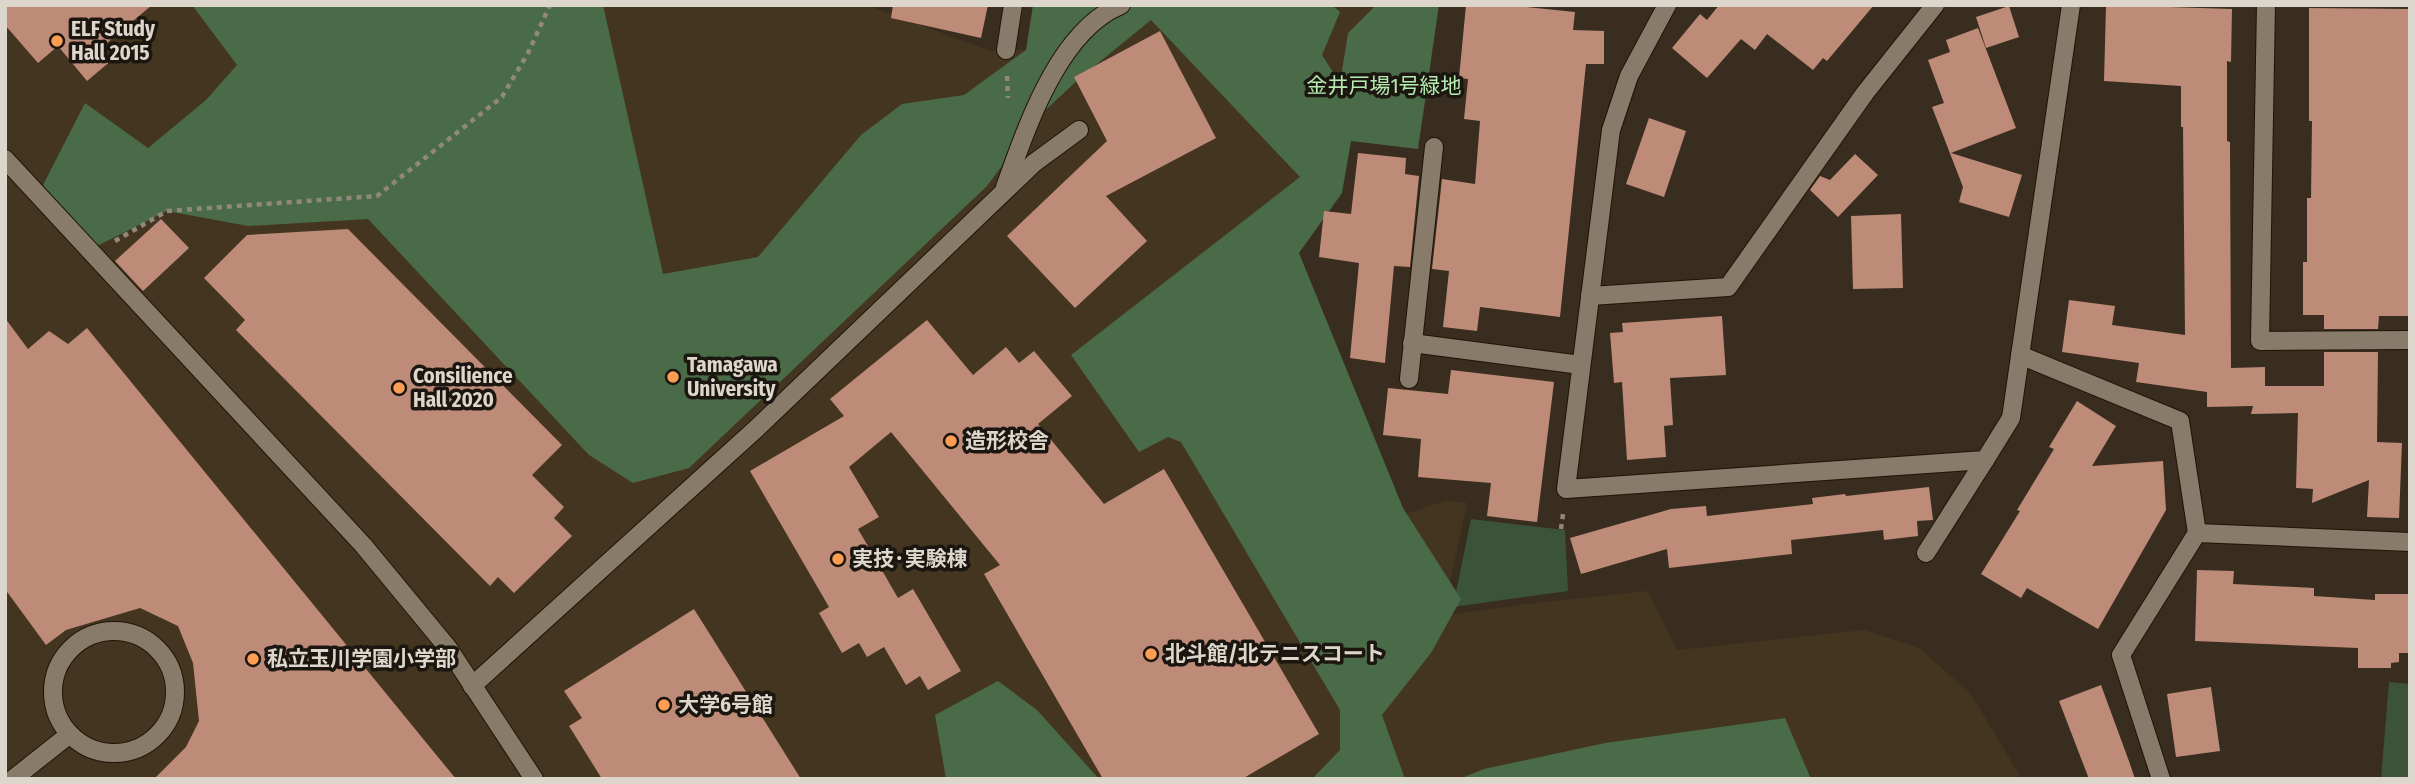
<svg xmlns="http://www.w3.org/2000/svg" width="2415" height="784" font-family="'Fira Sans Condensed','Noto Sans JP',sans-serif">
	<rect width="100%" height="100%" fill="#382d1e"/>
	<path fill="#443520" d="M5,5H867L990,51L1026,50L1033,5H1376L1348,33L1323,200L1290,253L1400,516L1447,500L1467,503L1443,616L1518,605L1648,591L1677,650L1864,630L1919,648L1971,694L2022,779H5Z"/>
	<g fill="#3b5439">
		<path d="M1471,519L1565,530L1568,591L1453,607Z"/>
		<path d="M2389,682L2410,684V779H2381Z"/>
	</g>
	<g fill="#4a6b47">
		<path d="M192,5H603L663,274L758,257L861,135L902,104L964,95L1026,50L1033,5H1332L1340,12L1322,55L1340,83L1348,33L1376,5H1439L1418,149L1351,141L1342,193L1299,253L1403,508L1461,599L1431,653L1382,715L1405,779H1312L1340,750V710L1181,442L1168,437L1139,452L1071,355L1300,177L1151,20L1081,77L1038,117L987,186L689,468L633,483L589,455L368,219L248,226L167,211L95,247L43,185L85,103L148,148L206,100L237,65Z"/>
		<path d="M998,681L1037,710L1099,779H946L935,715Z"/>
		<path d="M1785,718L1811,779H1459L1484,769L1605,743Z"/>
	</g>
	<g fill="#bd8b77">
		<path d="M5,5H152L101,48L112,60L87,81L58,46L38,63L5,25Z"/>
		<path d="M893,5H988L981,38L891,18Z"/>
		<path d="M1466,5H1506L1575,12L1573,30L1604,31V64H1586L1560,317L1480,307L1477,331L1443,327L1449,271L1432,269L1442,179L1475,184L1480,121L1464,119L1468,79L1459,78Z"/>
		<path d="M1719,5H1874L1827,61L1823,58L1813,70L1767,34L1755,50L1741,39L1707,78L1672,48L1700,14L1707,20Z"/>
		<path d="M2106,5L2232,9L2231,62L2227,61V141L2230,142L2231,368L2265,367V386H2324V352H2378L2377,442L2402,443L2399,518L2367,517L2369,480L2312,503L2313,489L2296,488L2298,413L2251,414L2253,406L2207,407V392L2136,382L2139,363L2062,352L2069,300L2115,306L2112,325L2185,335L2183,127H2181V86L2104,81Z"/>
		<path d="M2009,6L2019,37L1986,48L1976,17Z"/>
		<path d="M2309,8L2410,9V316H2379L2378,329H2324V315H2303V262H2307V198H2311L2312,121H2309Z"/>
		<path d="M1978,28L2016,128L1951,153L2022,175L2009,217L1959,202L1963,187L1932,107L1944,103L1928,60L1950,52L1946,40Z"/>
		<path d="M1160,31L1216,138L1106,196L1147,241L1075,308L1007,236L1107,141L1074,77Z"/>
		<path d="M1649,118L1686,131L1664,197L1626,184Z"/>
		<path d="M1358,153L1406,158L1405,174L1419,176L1410,267L1394,266L1385,363L1350,358L1359,263L1319,257L1324,211L1351,214Z"/>
		<path d="M1855,154L1878,175L1838,217L1810,190L1820,176L1830,180Z"/>
		<path d="M1901,214L1903,288L1853,289L1851,216Z"/>
		<path d="M161,219L189,248L143,291L115,261Z"/>
		<path d="M348,229L562,445L532,475L564,507L554,518L572,536L514,593L498,577L490,586L236,330L245,320L204,278L247,235Z"/>
		<path d="M1722,316L1726,375L1670,378L1673,425L1664,426L1666,457L1627,460L1622,382L1614,383L1610,333L1623,332L1622,323Z"/>
		<path d="M5,318L28,349L49,331L68,344L87,328L456,779H154L186,747L199,721L193,663L178,626L140,608L66,630L46,645L5,589Z"/>
		<path d="M927,320L973,375L1006,347L1019,363L1034,351L1072,396L1038,424L1104,504L1164,469L1319,734L1242,779H1103L984,574L1000,565L891,432L849,467L879,517L858,529L898,598L913,589L961,671L928,690L920,676L906,685L884,647L867,657L859,643L842,653L819,613L829,607L750,471L844,416L830,399Z"/>
		<path d="M1451,370L1554,382L1537,522L1487,516L1491,483L1418,477L1421,439L1383,435L1388,388L1448,394Z"/>
		<path d="M2077,401L2116,426L2092,466L2163,461L2166,510L2098,629L2027,588L2021,598L1981,574L2020,511L2017,510L2054,449L2049,447Z"/>
		<path d="M1929,487L1933,520L1917,521L1918,536L1884,540L1883,530L1791,540L1792,554L1669,568L1667,549L1581,574L1570,538L1671,509L1706,506L1707,516L1813,504L1812,498L1845,494L1846,496Z"/>
		<path d="M2197,570L2234,571L2233,584L2314,588V596L2375,600V594H2408L2409,653H2399V662L2391,663V668H2358V648L2195,641Z"/>
		<path d="M694,609L801,779H602L569,726L582,718L564,691Z"/>
		<path d="M2101,685L2130,764L2135,779H2089L2059,701Z"/>
		<path d="M2211,687L2220,751L2176,757L2167,694Z"/>
	</g>
	<g fill="none" stroke-linecap="round" stroke-linejoin="round">
		<defs>
			<g id="minor">
				<path d="M1667,5L1629,76L1611,130L1566,489L1985,460L2011,418L2071,5"/>
				<path d="M2266,5L2260,341L2410,340"/>
				<path d="M1006,50L1013,5"/>
				<path d="M5,159L363,545L448,648L534,779"/>
				<path d="M1005,187C1027,127 1058,31 1121,5"/>
				<path d="M1590,296L1728,287L1865,93L1935,5"/>
				<path d="M1412,343L1581,365"/>
				<path d="M2020,355L2180,421L2197,533L2121,655L2161,779"/>
				<path d="M1409,379L1434,147"/>
				<path d="M2197,533L2410,542"/>
				<path d="M1926,553L1985,460"/>
				<circle cx="114" cy="692" r="61"/>
				<path d="M472,686L757,428L1034,163L1079,130"/>
				<path d="M13,779L70,734"/>
			</g>
		</defs>
		<use href="#minor" stroke="#1f1507" stroke-width="20"/>
		<g stroke="#91887b" stroke-width="4.5" stroke-dasharray="5 5" stroke-linecap="butt">
			<path d="M1007,76L1008,98"/>
			<path d="M115,241L167,211L377,196L502,97L528,53L550,5"/>
			<path d="M1561,529L1563,514"/>
		</g>
		<use href="#minor" stroke="#887b6a" stroke-width="18"/>
	</g>
	<g fill="#fc9d54" stroke="#1b1610" stroke-width="2.5">
		<circle cx="57" cy="41" r="7"/>
		<circle cx="673" cy="377" r="7"/>
		<circle cx="399" cy="388" r="7"/>
		<circle cx="951" cy="441" r="7"/>
		<circle cx="838" cy="559" r="7"/>
		<circle cx="1151" cy="654" r="7"/>
		<circle cx="253" cy="659" r="7"/>
		<circle cx="664" cy="705" r="7"/>
	</g>
	<g text-anchor="middle" stroke-width="7" stroke-linejoin="round" paint-order="stroke">
		<g font-size="21" font-weight="bold" fill="#ddd6cc" stroke="#1b1610" text-anchor="start">
			<text x="71" y="36">ELF Study<tspan x="71" dy="24">Hall 2015</tspan></text>
			<text x="687" y="372">Tamagawa<tspan x="687" dy="24">University</tspan></text>
			<text x="413" y="383">Consilience<tspan x="413" dy="24">Hall 2020</tspan></text>
			<text x="965" y="448">造形校舎</text>
			<text x="852" y="566">実技･実験棟</text>
			<text x="1165" y="661">北斗館/北テニスコート</text>
			<text x="267" y="666">私立玉川学園小学部</text>
			<text x="678" y="712">大学6号館</text>
		</g>
		<g font-size="21" fill="#b5ebaf" stroke="#1b1610">
			<text x="1384" y="93">金井戸場1号緑地</text>
		</g>
	</g>
	<rect width="2415" height="784" fill="none" stroke="#ddd6cc" stroke-width="14"/>
</svg>
